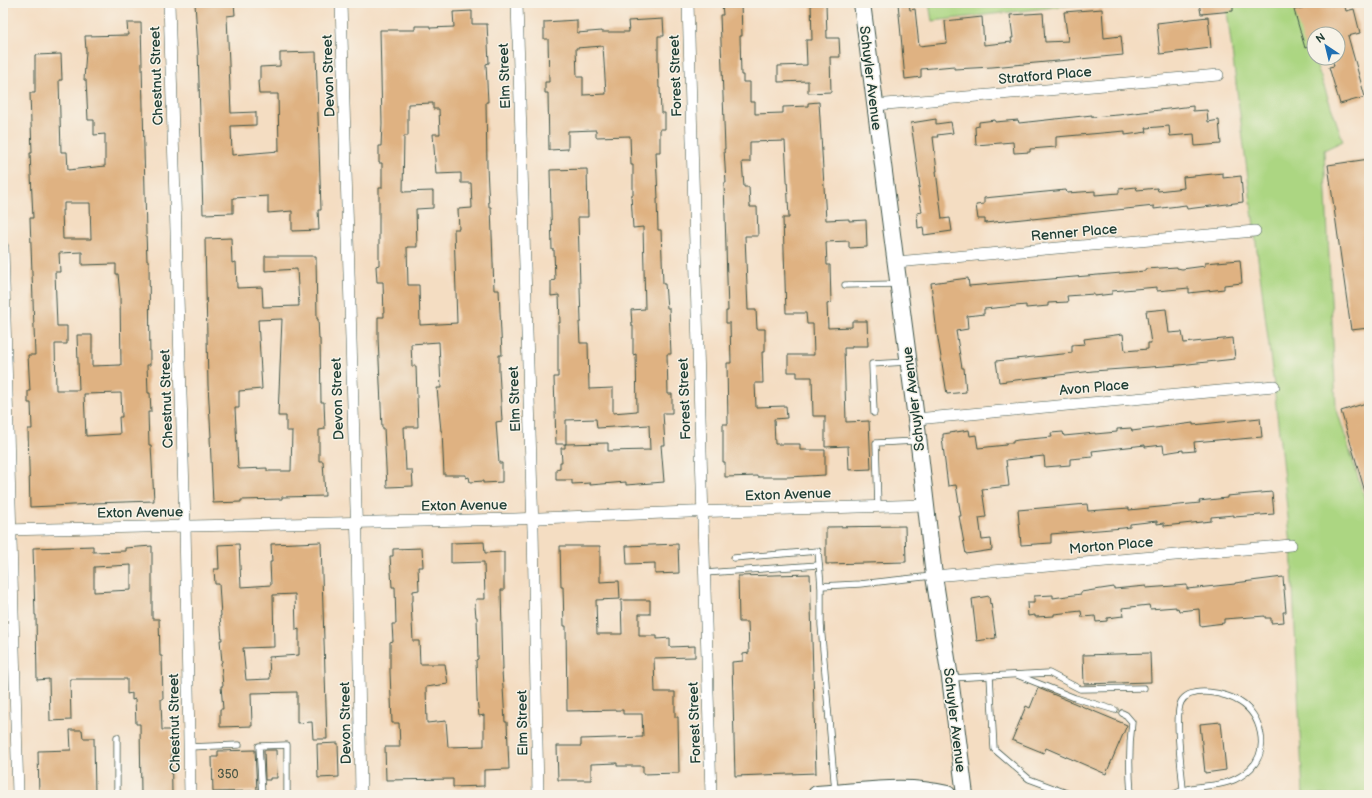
<svg xmlns="http://www.w3.org/2000/svg" width="1372" height="798" font-family="'Balsamiq Sans',sans-serif">
	<rect width="100%" height="100%" fill="#f7f3e8"/>
	<filter id="ink" filterUnits="userSpaceOnUse"><feTurbulence type="fractalNoise" baseFrequency=".025" numOctaves="2"/><feDisplacementMap in="SourceGraphic" scale="8" xChannelSelector="R" yChannelSelector="G"/><feConvolveMatrix kernelMatrix="1 2 1 2 8 2 1 2 1" color-interpolation-filters="sRGB"/></filter>
	<filter id="wash" filterUnits="userSpaceOnUse"><feTurbulence type="fractalNoise" baseFrequency=".012" numOctaves="4" result="noise"/><feDisplacementMap in="SourceGraphic" scale="16" xChannelSelector="R" yChannelSelector="G"/><feGaussianBlur stdDeviation="0.9" result="paint"/><feColorMatrix in="noise" values="0 0 0 0 0 0 0 0 0 0 0 0 0 0 0 0 0 1.4 0 .05"/><feComposite in="paint" operator="in"/></filter>
	<g filter="url(#wash)">
		<rect width="100%" height="100%" fill="#f4ddc2"/>
		<g fill="#acd682" stroke="#668a5b">
			<path d="M929,3H1091L932,21Z"/>
			<path d="M1226,3H1295L1343,141L1324,150L1336,407L1369,512V795H1303L1291,545L1274,386Z"/>
		</g>
		<g id="blocks">
			<g fill="#dfb282" fill-rule="evenodd">
				<path d="M195,3H234L235,15L227,16L231,113L256,112V125L231,126L232,155L279,151L278,94H259L258,81H260V67L280,66V53L316,52L321,210H318L319,230L292,231V211L268,213V196L233,198V213L203,214L198,50Z"/>
				<path d="M722,3H741L742,36H740L741,75H743V82H750V102H755V114L783,113V107L808,106V103L819,102L826,220L849,219V221L866,220L867,247L849,248V241L826,242L827,265H830L831,303L827,304L828,328L852,327V321H867L868,346H852V348H844L846,422L869,421L871,469L849,470L848,446L825,447V416H813L812,377H797V372H788V355H814L813,324H807L806,313H786L783,218H789L785,141L750,142V162H742L744,187H749L750,207H757L758,236H745L748,310H756L757,329H765V352H762L763,383H755L756,407L786,406L787,418L774,419L775,444H800V450H825V475L788,477H758V476L725,477V462H723V424H728L727,363H731L730,323H726V311H728L724,183H726L724,149H725L724,122L720,15H723Z"/>
				<path d="M811,3H826L827,38H839L840,57H830L831,92L808,93V81L778,82V66L807,65L806,40H812Z"/>
				<path d="M898,3H909L910,10L915,9L919,46L947,43L945,21L982,17L984,45L1012,42L1011,38H1013L1010,15L1043,13L1045,42L1068,41L1064,12L1102,9L1104,38L1121,36L1123,55L992,67L954,69V66L921,69V77L905,79Z"/>
				<path d="M1199,3H1233V11L1201,14Z"/>
				<path d="M1321,3H1344L1346,11L1354,9L1360,33L1348,36L1365,97L1340,104L1329,67L1334,66L1332,58H1338V34H1314V45L1305,48L1294,10Z"/>
				<path d="M472,11V24H487L489,63L486,64L488,102H486L487,167L489,207H491L494,290H499L502,355H499V370L502,421L496,422L499,463H502V482L483,483V481L470,482L469,477L466,478V475H444L442,431H441L437,388H441L439,342L411,344L412,366H416L418,427H404L406,470H412L413,486L387,487L384,428H382L378,338V317H384L383,282H377L376,266L379,265V188H382V163H379V146H381L382,124L380,30H415V26H430V28L454,27L453,12ZM433,103V109H439L440,134H433L436,174L461,173V183H471L472,208L458,209L459,229H454L457,323L420,325L419,285H408L407,247H417L416,209L433,208V191L403,192L404,136H408V104Z"/>
				<path d="M1208,17L1211,48L1160,54L1157,23Z"/>
				<path d="M663,19L664,36H658V60L659,88H660L661,113H665V129H660V152H656L658,199H657L658,230H661L663,284H665L667,308H669L671,354H667L668,394H672V413H663L665,445H661L664,482L626,485V482L590,485V483L572,484V480H556V469L560,468V462H562L561,448H565V444L608,443V451L650,450L649,425L597,428L596,419L566,420V444H556L554,377H558V323H560L559,295L551,296V281L555,280L554,250H552L550,170L587,169L588,217H578L581,322H579L580,343H588L589,389L613,388V413L637,411L636,354L633,355V326H632L631,310L645,309L643,227L633,228L631,195H633V165H631L630,136L596,137V130L568,131V149L549,150L548,93H545V82H549L548,39H544V22L577,20V33L602,31V32H629L628,21ZM603,46L606,94L583,95V77H577L576,48Z"/>
				<path d="M127,23H141L146,233L147,261H149L150,365H147L148,393H150L151,412H148L149,445H151L154,501L94,503V504L30,507L28,429H32L31,403H28V391H30L28,355H35L30,218H33L30,153H32L30,93H35V55L61,54L62,80H59L61,152H67L68,170L105,166V134L94,135V120H88L86,80H84L86,51L85,36L128,35ZM64,203H90L91,239H63L62,210H64ZM82,252V265L116,264V274H118L120,296L121,365L92,366V335H77L79,390H56L55,344H67V326H57L55,272H60L59,253ZM121,393L122,417H119L120,434L86,436L84,394Z"/>
				<path d="M1193,106V111L1207,110L1208,122L1219,120L1221,144L1195,146L1194,134L1170,136L1169,126L1146,128L1147,132L1125,135V131L1056,137V147L1030,149V152L1014,153L1013,142L976,145L975,127L979,126V122L995,120V122L1018,120L1019,123L1092,115V117L1118,115Z"/>
				<path d="M936,119V124L951,122L953,133L937,135L938,137H933L937,171H936L942,219L950,218L952,231L924,235L923,227L918,228L917,213L922,212L918,188L920,187L911,123Z"/>
				<path d="M1369,159V328L1351,330L1328,165Z"/>
				<path d="M1223,173V178L1241,176L1243,202L1187,209L1186,205L1154,209V206L1032,219V218L985,223V219H978L976,205L984,204V198L1066,190L1067,193L1095,191V195L1119,193V189L1136,187L1137,190L1157,188L1158,191L1184,188L1183,177Z"/>
				<path d="M231,238L232,263L236,262L237,288L262,287L263,307L299,306L297,269L265,271V256H316L317,319H318L319,339H320L321,402H324L325,429L319,430V461H323L325,496L282,497V499L241,500V502L213,503L210,437H211L208,385L205,239ZM282,319L278,416H286V431H292L291,471H267V468L240,469L238,468L235,408H239V391L262,389L258,320Z"/>
				<path d="M1240,260L1242,283L1224,285V289L1189,293V288L1157,291V287L1112,291V294L1094,296V294L1067,296L1068,302L1048,303V306L1026,308V305L984,309V314L967,316L968,329L956,331L962,368H964L966,392L947,394L937,333L931,283L968,278L969,286L1145,271V269L1177,267V268L1182,269L1205,266V263Z"/>
				<path d="M1166,309L1169,333L1182,332L1184,343L1233,338L1235,359L1179,365L1093,371L999,382L996,361L1072,353V345L1085,344L1084,339L1123,334L1125,351L1148,349V343H1151L1146,311Z"/>
				<path d="M1369,402V495H1366L1341,411Z"/>
				<path d="M1260,418L1262,437L1229,440V439L1194,442L1195,451L1183,452V450L1164,453L1163,445L1145,447V445L1092,451L1093,457L1070,459V465L1045,467L1044,456L1006,460L1009,486L982,489L986,517L979,518L982,540L991,539L992,550L966,554L959,516H961L956,485L948,486L942,438H943V434L969,430L970,436L976,435L978,448L1006,445V443H1013V441L1018,440L1052,437L1051,433L1063,432L1064,436L1095,433V434L1117,432V429L1131,428L1132,431L1193,423V425Z"/>
				<path d="M1272,492L1274,514L1234,517V515L1211,517V521L1164,526V523L1157,524V521L1130,524V527L1123,528L1051,534V543L1021,545L1018,510L1087,504L1088,511L1129,508V510L1200,503L1199,501L1227,498V496Z"/>
				<path d="M905,526L906,562L826,564V527Z"/>
				<path d="M321,542L327,739H313L312,722L297,723V692L251,693L252,726L220,727V709H223L221,686H223L221,663L222,662L220,640H222L220,616H221L219,584H215L214,569H219L218,545L239,544L241,587L271,585L270,562H272L271,544ZM295,594L296,630L299,629V655L269,657L270,679L246,680L243,648L274,647L273,595Z"/>
				<path d="M484,542L485,553L504,552V590H501L503,670H502L505,722H507L509,769L484,770V786L453,787V779L386,780L385,747H400L399,723H392L390,672V642L393,641L392,624H396L395,587H392L390,556H393V549L422,548L423,567H418L419,590L413,591V601L411,602L413,641H419L420,664H445L448,684L426,687L427,723L446,721L448,747L484,746V715L479,716L477,699L476,660L478,659L477,617H476L475,606L476,599H485L484,562L451,563V543Z"/>
				<path d="M678,544L679,573L655,574V563L627,564L626,546Z"/>
				<path d="M93,546V552L125,551V548L152,546V619H159L160,656H162L163,699H161L162,730H171L172,794H141L140,724H136L135,699L132,700V693L127,694V679H70L71,720L50,721L49,679L37,680L36,615H35L33,548ZM131,565V590L94,592V567Z"/>
				<path d="M560,546H600V582L619,581L620,599L596,600L597,634H622L621,600H650V614H639V636H657V639L670,638V647L695,646V657L654,658L655,692H675V717H678L679,773L643,774V766H617V763L591,764V780H558L557,746H581V739L643,737L642,714H623V710L567,711L566,626H564L563,587H561Z"/>
				<path d="M810,574L816,773L735,776L732,662L743,661V654L749,653L748,622H739L738,576Z"/>
				<path d="M1283,577L1286,612H1283L1284,622L1271,623V618H1265V616L1224,619V623L1200,626L1199,609L1179,611L1178,608L1176,609V607L1150,609L1149,605L1122,608L1123,616L1107,618V621L1096,622L1095,616L1082,617L1081,611L1054,614V616L1035,617V615L1028,616L1027,603H1034V596L1053,595V598L1081,594V592L1114,587V589L1146,586V588L1187,585V589L1235,584V583Z"/>
				<path d="M989,596L990,604L991,603L996,638L977,641L972,599Z"/>
				<path d="M1150,653L1151,682L1084,684L1083,655Z"/>
				<path d="M1038,688L1127,725L1106,774L1046,748L1044,753L1012,740L1026,706L1030,708Z"/>
				<path d="M1221,722L1226,770L1205,773L1200,724Z"/>
				<path d="M70,730H82L83,738H94L95,795H39L38,751L71,750Z"/>
				<path d="M338,743L339,777L318,778L317,744Z"/>
				<path d="M255,750L257,791L213,792L212,757H218V751Z"/>
				<path d="M264,750H276L277,778H270V780H265Z"/>
			</g>
		</g>
	</g>
	<g filter="url(#ink)">
		<use href="#blocks" fill-opacity="0" stroke="#3f5549" stroke-width="1"/>
		<g fill="none" stroke-linecap="round" stroke-linejoin="round">
			<defs>
				<g id="lane">
					<path d="M845,285L897,284"/>
					<path d="M874,413L872,364L907,362"/>
					<path d="M878,506L876,443L916,441"/>
					<path d="M734,558L818,551L821,586L860,584L932,576"/>
					<path d="M705,573L819,565"/>
					<path d="M821,586V625L835,791"/>
					<path d="M1017,675L1075,698L1115,710"/>
					<path d="M990,676L994,749L1029,779L1072,795"/>
					<path d="M951,678L1049,673L1080,689L1144,688"/>
					<path d="M1122,713L1126,715L1132,722C1129,746 1129,770 1131,795"/>
					<path d="M117,737V795"/>
					<path d="M189,747L239,745"/>
					<path d="M262,795L259,746L287,745V795"/>
					<path d="M1172,795C1199,780 1226,793 1251,768C1270,749 1261,715 1240,702C1227,693 1190,685 1181,702C1174,715 1182,772 1183,790"/>
				</g>
				<g id="street">
					<path d="M169,3L185,525L190,795"/>
					<path d="M341,3L357,542L361,795"/>
					<path d="M517,3L533,530L538,795"/>
					<path d="M688,3L711,795"/>
					<path d="M875,105L1218,75"/>
					<path d="M3,247L18,795"/>
					<path d="M896,262L1255,231"/>
					<path d="M916,419L1274,386"/>
					<path d="M3,530L515,519L689,512L926,505"/>
					<path d="M934,576L1291,545"/>
				</g>
				<path id="secondary" d="M862,3L916,419L934,576L950,678L965,795"/>
				<path id="primary" d="M817,795C860,793 904,784 947,795"/>
			</defs>
			<use href="#lane" stroke="#3f5549" stroke-width="7"/>
			<use href="#street" stroke="#3f5549" stroke-width="12"/>
			<use href="#secondary" stroke="#3f5549" stroke-width="18"/>
			<use href="#primary" stroke="#3f5549" stroke-width="20"/>
			<use href="#lane" stroke="#fff" stroke-width="5.5"/>
			<use href="#street" stroke="#fff" stroke-width="11"/>
			<use href="#secondary" stroke="#fff" stroke-width="16"/>
			<use href="#primary" stroke="#fff" stroke-width="18"/>
		</g>
	</g>
	<g text-anchor="middle" stroke-width="3" stroke-linejoin="round" paint-order="stroke">
		<g font-size="12" fill="#4f5a48">
			<text x="228" y="778">350</text>
		</g>
		<g font-size="14" fill="#1f3d34" stroke="#f7f3e8">
			<text transform="translate(1045 75) rotate(-5)" y="5">Stratford Place</text>
			<text transform="translate(156 76) rotate(-92)" y="5">Chestnut Street</text>
			<text transform="translate(328 76) rotate(-92)" y="5">Devon Street</text>
			<text transform="translate(504 76) rotate(-92)" y="5">Elm Street</text>
			<text transform="translate(675 76) rotate(-92)" y="5">Forest Street</text>
			<text transform="translate(871 78) rotate(83)" y="5">Schuyler Avenue</text>
			<text transform="translate(1074 232) rotate(-5)" y="5">Renner Place</text>
			<text transform="translate(1094 387) rotate(-5)" y="5">Avon Place</text>
			<text transform="translate(166 399) rotate(-92)" y="5">Chestnut Street</text>
			<text transform="translate(337 399) rotate(-92)" y="5">Devon Street</text>
			<text transform="translate(514 399) rotate(-92)" y="5">Elm Street</text>
			<text transform="translate(684 399) rotate(-92)" y="5">Forest Street</text>
			<text transform="translate(913 399) rotate(-97)" y="5">Schuyler Avenue</text>
			<text transform="translate(788 494) rotate(-2)" y="5">Exton Avenue</text>
			<text transform="translate(464 505) rotate(-1)" y="5">Exton Avenue</text>
			<text transform="translate(140 512) rotate(-1)" y="5">Exton Avenue</text>
			<text transform="translate(1111 545) rotate(-5)" y="5">Morton Place</text>
			<text transform="translate(955 720) rotate(83)" y="5">Schuyler Avenue</text>
			<text transform="translate(174 723) rotate(-91)" y="5">Chestnut Street</text>
			<text transform="translate(345 723) rotate(-91)" y="5">Devon Street</text>
			<text transform="translate(522 723) rotate(-91)" y="5">Elm Street</text>
			<text transform="translate(694 723) rotate(-92)" y="5">Forest Street</text>
		</g>
	</g>
	<rect width="1372" height="798" fill="none" stroke="#f7f3e8" stroke-width="16"/>
	<g transform="translate(1326 46) rotate(325)"><circle r="19" fill="#f7f3e8" stroke="#a1aaa0"/>
	<path d="M0-3L7 15L0 10L-7 15Z" fill="#1f6fb2"/>
	<text y="-6" font-size="11" font-weight="bold" text-anchor="middle" fill="#1f3d34">N</text>
	</g>
</svg>
